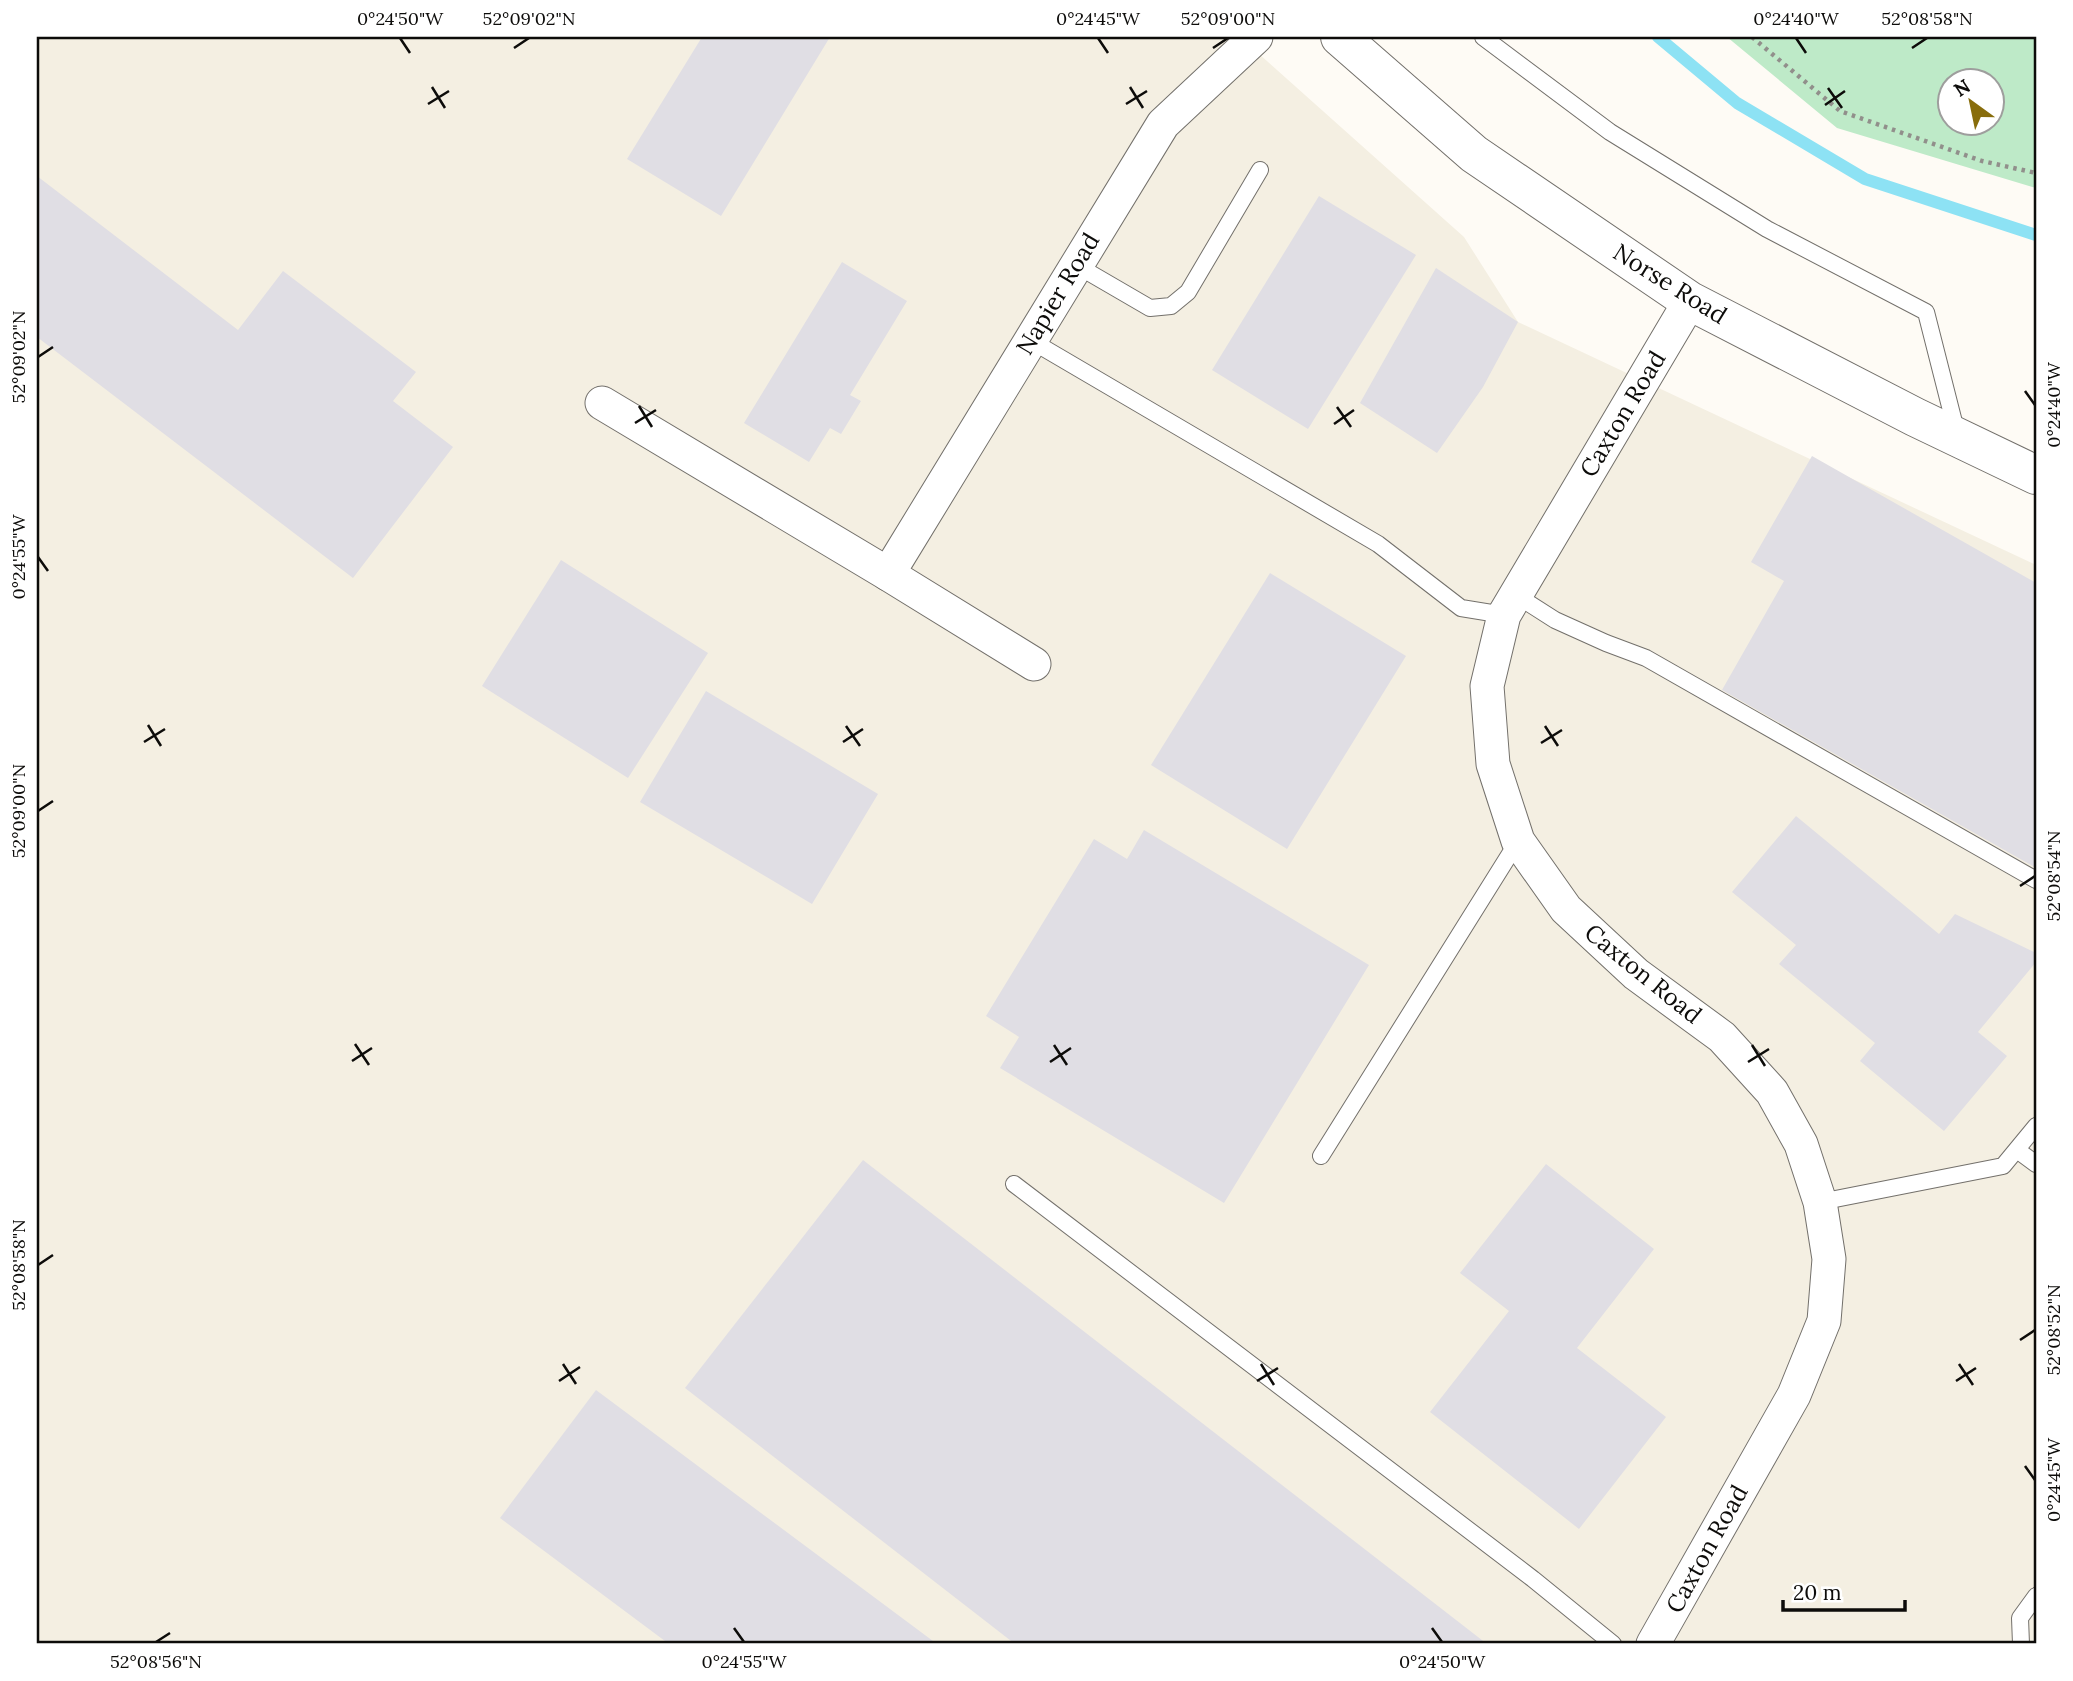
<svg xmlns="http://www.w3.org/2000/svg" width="2073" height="1681" font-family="Lora,serif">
	<rect width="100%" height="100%" fill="#fefbf5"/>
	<path fill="#f4efe2" d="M37,37H1240L1464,237L1518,322L2036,565V1644H37Z"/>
	<path fill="#beeac8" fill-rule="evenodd" d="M1727,37H2036V188L1837,128ZM1951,80H1993V122H1951Z"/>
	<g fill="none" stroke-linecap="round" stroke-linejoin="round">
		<path stroke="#8de2f4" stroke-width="12" d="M1658,37L1737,103L1865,179L2036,235"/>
	</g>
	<g fill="#e0dee4">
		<path d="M702,37H830L721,216L627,159Z"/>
		<path d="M37,176L238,330L283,271L416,372L393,401L453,447L353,578L37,337Z"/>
		<path d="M1319,196L1416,255L1308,429L1212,370Z"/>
		<path d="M842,262L907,301L850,395L861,401L841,434L830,428L809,462L744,423Z"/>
		<path d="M1436,268L1518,322L1483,387L1437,453L1360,403Z"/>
		<path d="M1812,456L2036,583V868L1722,690L1784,581L1751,562Z"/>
		<path d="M561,560L708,653L628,778L482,686Z"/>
		<path d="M1270,573L1406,656L1287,849L1151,765Z"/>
		<path d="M706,691L878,794L812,904L640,802Z"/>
		<path d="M1796,816L1939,934L1955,914L2036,953V962L1978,1032L2007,1056L1944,1131L1860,1061L1875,1043L1779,964L1796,945L1732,892Z"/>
		<path d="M1144,830L1369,965L1224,1203L1000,1068L1019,1037L986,1016L1094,839L1127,859Z"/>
		<path d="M863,1160L1487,1644H1015L685,1388Z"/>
		<path d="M1546,1164L1654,1249L1577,1348L1666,1417L1579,1529L1430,1412L1509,1311L1460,1273Z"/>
		<path d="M596,1390L937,1644H669L500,1518Z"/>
	</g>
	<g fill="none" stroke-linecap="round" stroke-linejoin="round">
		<defs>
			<g id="lane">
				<path d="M1483,37L1610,132L1767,229L1926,312L1957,434"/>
				<path d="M1076,265L1150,308L1171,306L1188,292L1260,170"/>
				<path d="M1030,340L1378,544L1461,608L1504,615"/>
				<path d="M1516,595L1555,620L1606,643L1646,658L2036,880"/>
				<path d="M2017,1150L2036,1164"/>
				<path d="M1321,1156L1518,841"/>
				<path d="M1014,1184L1533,1579L1613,1644"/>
				<path d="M1820,1202L2003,1166L2036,1126"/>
				<path d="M2021,1644L2020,1618L2036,1596"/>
			</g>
			<g id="street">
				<path d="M602,403L888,574L1034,664"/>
				<path d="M888,574L1163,124L1256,37"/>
				<path d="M1653,1644L1794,1395L1824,1321L1829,1259L1820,1202L1801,1144L1772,1092L1722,1037L1636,974L1566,909L1518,841L1493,764L1487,686L1504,615L1690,301"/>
			</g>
			<path id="secondary" d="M1340,37L1474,154L1690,301L1915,417L2036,475"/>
		</defs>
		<use href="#lane" stroke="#73706b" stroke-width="18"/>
		<use href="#street" stroke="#73706b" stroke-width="35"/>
		<use href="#secondary" stroke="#73706b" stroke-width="40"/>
		<path stroke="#918f8b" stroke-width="4.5" stroke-dasharray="3.5 5" stroke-linecap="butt" d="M1752,37L1840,111L1982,161L2036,173"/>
		<use href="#lane" stroke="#fff" stroke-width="16"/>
		<use href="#street" stroke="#fff" stroke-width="33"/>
		<use href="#secondary" stroke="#fff" stroke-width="38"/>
	</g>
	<path fill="none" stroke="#0d0c0a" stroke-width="2.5" d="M400,38L410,53M1098,38L1108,53M1796,38L1806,53M514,48L529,38M1213,48L1228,38M1912,48L1927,38M432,87L445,108M1130,87L1143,108M1828,88L1842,108M428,104L449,91M1126,104L1147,91M1825,105L1845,91M38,357L53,347M2025,391L2035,405M639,406L652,427M1337,407L1351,427M635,423L656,410M1334,424L1354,410M38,557L48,571M148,725L161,746M846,726L860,746M1545,726L1558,746M144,742L165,729M843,742L863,729M1541,743L1562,730M38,811L53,801M2020,886L2035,876M355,1044L369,1065M1054,1045L1067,1065M1752,1045L1765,1066M352,1061L372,1048M1050,1062L1071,1048M1748,1062L1769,1049M38,1265L53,1255M2020,1340L2035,1330M563,1364L576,1384M1261,1364L1274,1385M1959,1364L1973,1385M559,1381L580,1367M1257,1381L1278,1368M1956,1381L1976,1368M2025,1466L2035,1480M734,1628L744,1642M1432,1628L1442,1642M156,1642L170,1633"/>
	<g text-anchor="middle" stroke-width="5" stroke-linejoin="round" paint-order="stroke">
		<g font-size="24" fill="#0d0c0a" stroke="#fff">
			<text transform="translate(1670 284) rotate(32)" y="8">Norse Road</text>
			<text transform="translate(1058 294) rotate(-59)" y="8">Napier Road</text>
			<text transform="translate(1623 414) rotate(-59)" y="8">Caxton Road</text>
			<text transform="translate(1643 974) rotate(39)" y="8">Caxton Road</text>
			<text transform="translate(1707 1549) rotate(-61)" y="8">Caxton Road</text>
		</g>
	</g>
	<rect width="2073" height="1681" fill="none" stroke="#ffffff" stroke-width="77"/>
	<g transform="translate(1971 102) rotate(327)"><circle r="33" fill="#ffffff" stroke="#9e9e9d" stroke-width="2"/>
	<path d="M0-5L12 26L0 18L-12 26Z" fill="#886d0c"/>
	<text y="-10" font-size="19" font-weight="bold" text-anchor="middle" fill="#0d0c0a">N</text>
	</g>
	<path d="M1783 1600v10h122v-10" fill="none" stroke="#0d0c0a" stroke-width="3.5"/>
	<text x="1793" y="1600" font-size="21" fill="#0d0c0a" stroke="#ffffff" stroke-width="5" paint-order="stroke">20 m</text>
	<rect x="38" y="38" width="1997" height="1604" fill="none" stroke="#0d0c0a" stroke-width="2.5"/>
	<g font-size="18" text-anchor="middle" fill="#0d0c0a">
		<text x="400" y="25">0°24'50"W</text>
		<text x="529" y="25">52°09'02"N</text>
		<text x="1098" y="25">0°24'45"W</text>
		<text x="1228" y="25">52°09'00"N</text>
		<text x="1796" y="25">0°24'40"W</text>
		<text x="1927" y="25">52°08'58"N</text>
		<text transform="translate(19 357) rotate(-90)" y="6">52°09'02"N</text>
		<text transform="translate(2054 405) rotate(-90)" y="6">0°24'40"W</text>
		<text transform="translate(19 557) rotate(-90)" y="6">0°24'55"W</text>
		<text transform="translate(19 811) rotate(-90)" y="6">52°09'00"N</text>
		<text transform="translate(2054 876) rotate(-90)" y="6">52°08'54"N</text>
		<text transform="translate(19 1265) rotate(-90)" y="6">52°08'58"N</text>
		<text transform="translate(2054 1330) rotate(-90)" y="6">52°08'52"N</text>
		<text transform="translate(2054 1480) rotate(-90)" y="6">0°24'45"W</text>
		<text x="156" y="1668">52°08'56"N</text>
		<text x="744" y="1668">0°24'55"W</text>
		<text x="1442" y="1668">0°24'50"W</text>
	</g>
</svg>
